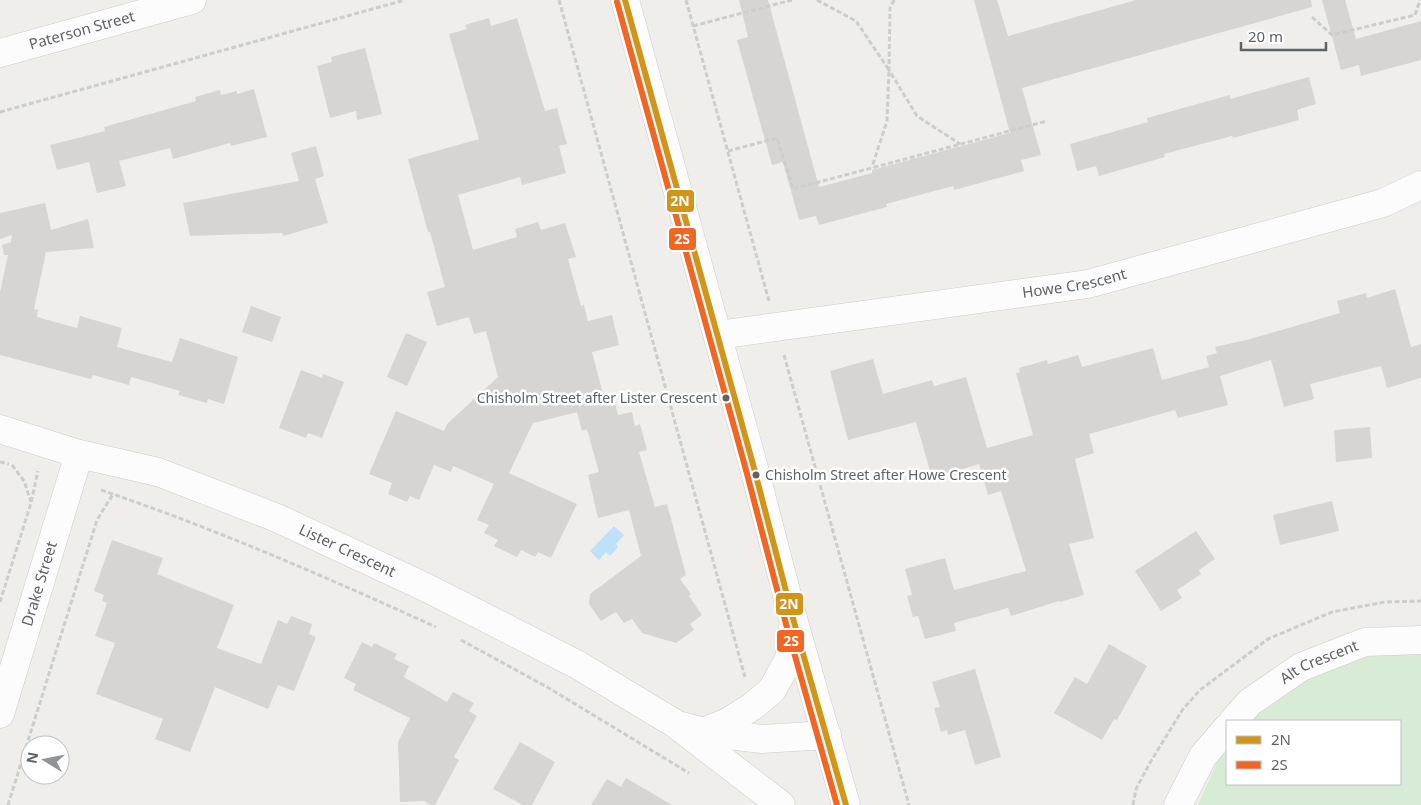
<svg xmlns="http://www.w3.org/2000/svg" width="1421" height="805" font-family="'Noto Sans',sans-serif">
	<rect width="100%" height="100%" fill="#efeeea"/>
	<path fill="#d8ebd6" d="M1364,648L1421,649V805H1198L1218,760L1227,748V784H1400V721H1247L1307,672Z"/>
	<path fill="#bfe0f9" d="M614,526L624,535L616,544L618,547L610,556L606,552L599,560L590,551Z"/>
	<g fill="#d6d5d3">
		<path d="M739,0H768L819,187L872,173V170L1010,133L974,0H997L1008,36L1136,0H1311L1312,7L1022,88L1041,155L1021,160L1024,171L954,190L953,186L886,204L887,207L819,225L816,216L799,220L783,162L772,165L737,40L748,37Z"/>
		<path d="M1322,0H1345L1356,39L1421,21V60L1361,76L1359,65L1341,70Z"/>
		<path d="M489,18L491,26L517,18L545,111L557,108L567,144L559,146L566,173L522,185L520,177L458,195L473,250L517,237L515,229L538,222L541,230L565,223L576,257L568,259L581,306L584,305L588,321L612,315L619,345L592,352L605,402L614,399L618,415L632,412L635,426L640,424L647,450L639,452L655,507L667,504L686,575L680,579L691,594L689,596L702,615L690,624L694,630L676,643L642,633L632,619L624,623L616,612L601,621L589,604L590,594L641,556L629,510L598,518L588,475L599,472L587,429L582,431L577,412L533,423L509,473L577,504L551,558L538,552L535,557L521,550L517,557L494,546L498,540L484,533L489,525L477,520L494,484L453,466L451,472L434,465L419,500L410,496L407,502L388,494L392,483L369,474L396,411L444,431L447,424L498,377L486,331L474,334L469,317L437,326L427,292L445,287L430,232H428L408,159L479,139L449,34L467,29L465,25Z"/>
		<path d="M365,48L382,114L357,120L356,111L330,118L317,66L332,62L331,57Z"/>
		<path d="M1309,77L1316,104L1297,110L1299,120L1233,138L1232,136L1164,154L1165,157L1099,176L1096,166L1077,171L1070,144L1148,122L1147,118L1230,95V99Z"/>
		<path d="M254,89L267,137L231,146L230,143L173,159L170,148L119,161L126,186L97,193L89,162L57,170L50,145L105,131L104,127L196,101L195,97L220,90L221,95L237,91V94Z"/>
		<path d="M316,146L324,176L315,179L328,223L283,236L282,233L190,236L183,203L299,181L291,153Z"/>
		<path d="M45,203L51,230L88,219L94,248L46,252L34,309L38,310L37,317L77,328L80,316L122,328L117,347L172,362L180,338L238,357L224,404L208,399L207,403L178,395L180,391L131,377L129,385L93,375L91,379L0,355V292L8,255H4L2,245L11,242L12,235L0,239V213Z"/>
		<path d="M1395,289L1411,347L1421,344V378L1387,388L1381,366L1310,384L1314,399L1284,407L1271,360L1220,376L1228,405L1178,418L1175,410L1089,434L1094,453L1075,459L1094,538L1069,544L1084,595L1060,602L1059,601L1011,616L1008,608L954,623L956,631L925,639L918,616L913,617L907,596L912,595L905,569L945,558L954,590L1026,571L1001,491L988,495L979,464L932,478L916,422L848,440L830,371L873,359L883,394L932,380L934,386L966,377L987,448L1033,435L1016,373L1020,372L1019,368L1047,360L1048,364L1078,355L1082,367L1153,348L1162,380L1209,367L1206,356L1217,353L1215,347L1250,339L1340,313L1337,301L1366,293L1367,298Z"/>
		<path d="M251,306L281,317L272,342L242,332Z"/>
		<path d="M406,333L427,342L407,386L387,377Z"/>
		<path d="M301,370L322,378L323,374L344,382L322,438L308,433L306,438L279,428Z"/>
		<path d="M1370,427L1372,458L1336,462L1334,430Z"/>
		<path d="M1332,501L1339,531L1280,545L1273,515Z"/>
		<path d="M1196,531L1215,559L1199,570L1201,574L1177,590L1182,598L1161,611L1135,571Z"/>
		<path d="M112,540L163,558L157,574L234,605L217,648L261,664L278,620L287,624L291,616L312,624L309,634L316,637L294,691L278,685L268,709L215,687L190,752L155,739L163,719L96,694L115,643L95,636L107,603L102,601L104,595L94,591Z"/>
		<path d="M362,642L372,647L374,643L397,654L394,659L409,666L404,677L447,702L453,692L474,703L469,711L477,716L454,757L459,760L435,805H431L424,801L400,802L398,742L410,718L353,690L356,684L344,678Z"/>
		<path d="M1109,644L1147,666L1117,720L1114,719L1102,740L1054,713L1075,677L1087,684Z"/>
		<path d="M975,669L1001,757L975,765L965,730L948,735L947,730L941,732L934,708L940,707L932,682Z"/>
		<path d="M520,742L555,762L532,805H523L493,789Z"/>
		<path d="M626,778L672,805H591L607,779L621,787Z"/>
	</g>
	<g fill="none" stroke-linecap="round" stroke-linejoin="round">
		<defs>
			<g id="minor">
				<path d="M625,0L754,468L794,622L846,805"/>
				<path id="s1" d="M0,53L192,0"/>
				<path id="s2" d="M718,335L1088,284L1383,203L1421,185"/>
				<path id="s3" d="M0,429L79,454L158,472L277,518L427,588L578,665L674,723L781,805"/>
				<path id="s4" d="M0,714L79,454"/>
				<path id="s5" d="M1233,721L1250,702L1301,667L1365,642L1421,640"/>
				<path d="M682,726L703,732L762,739L827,735"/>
				<path d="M703,732L728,722L753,706L772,690L789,659L793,627"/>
				<path d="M1178,805L1203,756L1227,728"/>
			</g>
		</defs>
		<use href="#minor" stroke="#cbcccc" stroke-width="29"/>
		<g stroke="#cacfcc" stroke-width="3" stroke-dasharray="5 2.5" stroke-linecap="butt">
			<path d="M559,0L745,677"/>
			<path d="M686,0L769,301"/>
			<path d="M817,0L856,21L889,70L887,121L872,167"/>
			<path d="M894,0L890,8L889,70L917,116L960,144"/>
			<path d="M1312,17L1332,35L1415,15L1420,0"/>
			<path d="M693,26L792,0"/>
			<path d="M0,112L405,0"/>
			<path d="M728,151L777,138L793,189L1047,121"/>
			<path d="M784,355L909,805"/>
			<path d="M0,462L9,464"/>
			<path d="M12,465L24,481L31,502"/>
			<path d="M101,490C216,529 326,577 436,627"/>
			<path d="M0,602L31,503L38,471"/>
			<path d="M461,640L547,687L689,773"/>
			<path d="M8,805L97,520L113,494"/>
			<path d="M1133,805L1136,789L1151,761L1183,709L1200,690L1268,639L1332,612L1385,602L1421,601"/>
		</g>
		<use href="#minor" stroke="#fdfcfc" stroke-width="28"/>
		<defs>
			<path id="bus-1" d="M625,0L754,468L794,622L846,805"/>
			<path id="bus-2" d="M617,2L746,470L786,624L837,805"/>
		</defs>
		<use href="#bus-1" stroke="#fff" stroke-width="10"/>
		<use href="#bus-2" stroke="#fff" stroke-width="10"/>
		<use href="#bus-1" stroke="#d1951a" stroke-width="6"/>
		<use href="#bus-2" stroke="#f26522" stroke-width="6"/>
	</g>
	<g fill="#5f6368" stroke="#fff" stroke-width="2">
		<circle cx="726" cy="398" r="4.5"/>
		<circle cx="756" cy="475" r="4.5"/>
	</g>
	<g text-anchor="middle" stroke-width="5" stroke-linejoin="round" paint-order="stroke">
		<g font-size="14" fill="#5f6368" stroke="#fff" text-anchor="end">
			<text x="717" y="403">Chisholm Street after Lister Crescent</text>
			<text x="765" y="480" text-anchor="start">Chisholm Street after Howe Crescent</text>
		</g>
		<g font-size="15" fill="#5f6368" stroke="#fff">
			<text dy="5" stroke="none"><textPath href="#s1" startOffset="85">Paterson Street</textPath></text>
			<text dy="5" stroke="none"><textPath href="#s2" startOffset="360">Howe Crescent</textPath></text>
			<text dy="5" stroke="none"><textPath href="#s3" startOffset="369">Lister Crescent</textPath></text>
			<text dy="5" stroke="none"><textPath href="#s4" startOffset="136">Drake Street</textPath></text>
			<text dy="5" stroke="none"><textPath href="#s5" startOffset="106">Alt Crescent</textPath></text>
		</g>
	</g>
	<g stroke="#fff" stroke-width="2">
		<rect x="666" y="189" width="29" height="24" rx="5" fill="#d1951a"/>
		<rect x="668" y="227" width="29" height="24" rx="5" fill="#f26522"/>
		<rect x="775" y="592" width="29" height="24" rx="5" fill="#d1951a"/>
		<rect x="776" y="629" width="29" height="24" rx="5" fill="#f26522"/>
	</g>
	<g font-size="14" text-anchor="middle" font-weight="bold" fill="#fff">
		<text x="680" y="206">2N</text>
		<text x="682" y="244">2S</text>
		<text x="789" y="609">2N</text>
		<text x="791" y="646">2S</text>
	</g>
	<rect x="1226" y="720" width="175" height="65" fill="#ffffff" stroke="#bfc1c3"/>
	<rect x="1236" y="736" width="25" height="8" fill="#d1951a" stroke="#bfc1c3"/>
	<text x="1271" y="745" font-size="15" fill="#5f6368">2N</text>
	<rect x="1236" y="761" width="25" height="8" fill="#f26522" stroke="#bfc1c3"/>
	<text x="1271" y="770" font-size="15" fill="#5f6368">2S</text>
	<g transform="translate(45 760) rotate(280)"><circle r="24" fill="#ffffff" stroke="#bfc1c3"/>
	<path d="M0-4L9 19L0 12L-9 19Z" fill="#919496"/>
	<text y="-8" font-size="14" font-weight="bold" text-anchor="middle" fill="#5f6368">N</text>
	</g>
	<path d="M1241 42v8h85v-8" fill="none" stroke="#5f6368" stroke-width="2.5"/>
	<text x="1248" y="42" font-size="15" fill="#5f6368" stroke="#ffffff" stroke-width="4" paint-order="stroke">20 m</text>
</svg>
